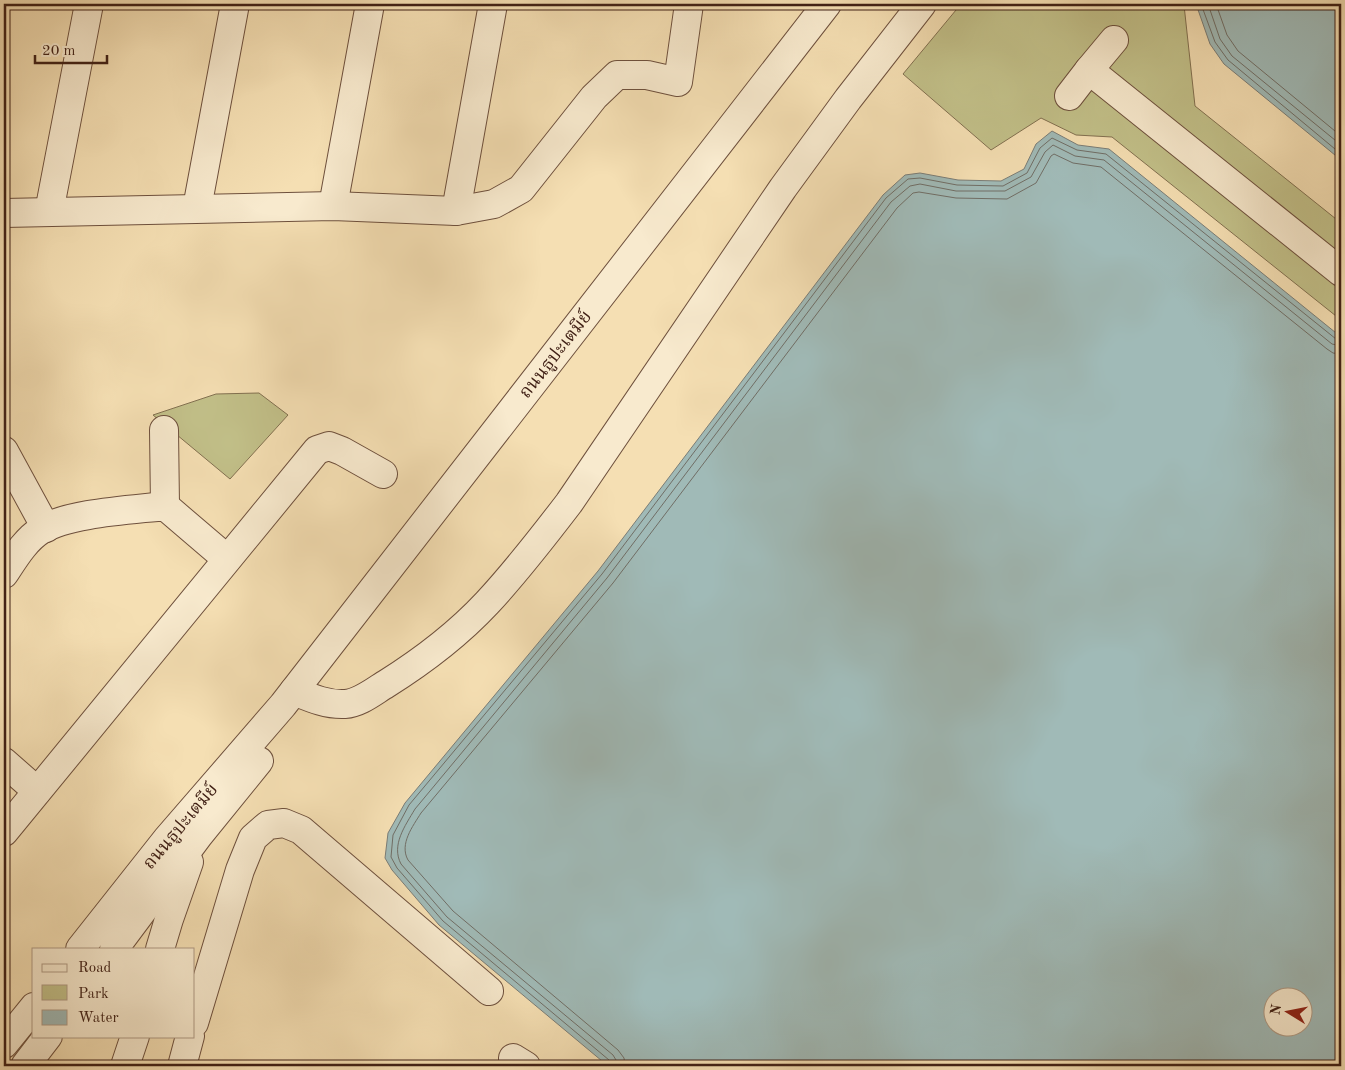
<svg xmlns="http://www.w3.org/2000/svg" width="1345" height="1070" font-family="'Old Standard TT','Noto Serif Thai',serif">
	<rect width="100%" height="100%" fill="#f5dfb3"/>
	<filter id="stains"><feTurbulence type="fractalNoise" baseFrequency=".004" numOctaves="4"/><feColorMatrix values="0 0 0 0 .2 0 0 0 0 .09 0 0 0 0 .02 0 0 0 .5 -.17"/></filter>
	<radialGradient id="worn" r=".72"><stop offset=".6" stop-color="#630" stop-opacity="0"/><stop offset="1" stop-color="#630" stop-opacity=".3"/></radialGradient>
	<g fill="#c2c089" stroke="#827050">
		<path d="M961,4H1182L1184,5L1195,106L1341,223V320L1112,137L1076,135L1041,118L991,150L903,74Z"/>
		<path d="M259,393L288,415L230,479L153,415L216,394Z"/>
	</g>
	<g fill="#a0bab7" stroke="#7a7d77" fill-rule="evenodd">
		<path d="M1196,4H1341V160L1224,64L1210,44Z"/>
		<path d="M1052,131L1078,145L1109,149L1341,337V1066H608L439,925L392,870L385,858L388,833L405,803L598,571L883,195L905,175L920,173L958,180L1001,181L1024,169L1036,144ZM1272,998H1302V1028H1272Z"/>
	</g>
	<g fill="none" stroke-linecap="round" stroke-linejoin="round">
		<g stroke="#706e66" stroke-width="1">
			<path d="M1201,4L1215,42L1228,60L1341,154"/>
			<path d="M1208,4L1220,39L1232,56L1341,145"/>
			<path d="M1216,4L1227,35L1238,51L1341,136"/>
			<path d="M611,1066L609,1060L443,921L397,868L391,857L393,835L409,805L602,574L886,198L908,179L920,178L957,185L1003,186L1027,173L1040,148L1052,138L1077,150L1106,154L1336,339L1341,340"/>
			<path d="M617,1066L616,1060L613,1055L447,917L401,864C391,845 405,826 415,809L607,578L891,202L910,186L920,184L956,191H1005L1031,177L1045,152L1053,145L1075,156L1104,160L1332,344L1341,346"/>
			<path d="M625,1066L624,1058L618,1050L453,911L408,860C399,844 413,826 421,813L613,583L897,208L913,193L919,192L956,198L1007,199L1036,183L1051,156L1054,154L1073,163L1101,167L1327,349L1333,353L1341,354"/>
		</g>
		<defs>
			<g id="minor">
				<path d="M1114,40L1089,70L1341,272"/>
				<path d="M1069,96L1089,70"/>
				<path d="M333,206L370,4"/>
				<path d="M197,208L235,4"/>
				<path d="M456,211L493,4"/>
				<path d="M49,212L89,4"/>
				<path d="M4,213L333,206L456,211L494,204L521,189L594,97L617,75H647L678,82L689,4"/>
				<path d="M164,430L165,506"/>
				<path d="M4,451L46,528"/>
				<path d="M4,574C14,559 25,540 41,530C68,513 131,510 165,506L227,559"/>
				<path d="M294,691C311,698 327,705 345,704C360,703 374,691 386,684C421,662 458,634 487,603C516,572 543,537 569,503L783,188L848,99L922,4"/>
				<path d="M4,762L37,791"/>
				<path d="M4,832L317,450L329,446L342,451L383,474"/>
				<path d="M80,949L167,839L283,705L827,4"/>
				<path d="M114,949L199,835L259,761"/>
				<path d="M160,949L169,919L189,862"/>
				<path d="M194,1023L240,870L253,838L268,825L284,823L301,830L489,991"/>
				<path d="M4,1044L34,1007"/>
				<path d="M513,1058L526,1066"/>
				<path d="M25,1066L48,1036"/>
				<path d="M125,1066L135,1036"/>
				<path d="M182,1066L190,1036"/>
			</g>
		</defs>
		<use href="#minor" stroke="#6e503d" stroke-width="30"/>
		<use href="#minor" stroke="#f8eace" stroke-width="28"/>
	</g>
	<g text-anchor="middle" stroke-width="5" stroke-linejoin="round" paint-order="stroke">
		<g font-size="18" fill="#412116" stroke="#f8eace">
			<text transform="translate(555 354) rotate(-52)" y="6">ถนนธูปะเตมีย์</text>
			<text transform="translate(180 826) rotate(-50)" y="6">ถนนธูปะเตมีย์</text>
		</g>
	</g>
	<rect width="1345" height="1070" fill="none" stroke="#f5dfb3" stroke-width="20"/>
	<rect x="5" y="5" width="1335" height="1060" fill="none" stroke="#412116" stroke-width="2.5"/>
	<rect x="10" y="10" width="1325" height="1050" fill="none" stroke="#412116"/>
	<rect x="32" y="948" width="162" height="90" fill="#f8eace" stroke="#af9a84"/>
	<rect x="42" y="964" width="25" height="8" fill="#f8eace" stroke="#af9a84"/>
	<text x="78" y="972" font-size="15" fill="#412116">Road</text>
	<rect x="42" y="985" width="25" height="15" fill="#c2c089" stroke="#af9a84"/>
	<text x="78" y="998" font-size="15" fill="#412116">Park</text>
	<rect x="42" y="1010" width="25" height="15" fill="#a0bab7" stroke="#af9a84"/>
	<text x="78" y="1022" font-size="15" fill="#412116">Water</text>
	<g transform="translate(1288 1012) rotate(280)"><circle r="24" fill="#f8eace" stroke="#af9a84"/>
	<path d="M0-4L9 19L0 12L-9 19Z" fill="#8f2418"/>
	<text y="-8" font-size="14" font-weight="bold" text-anchor="middle" fill="#412116">N</text>
	</g>
	<path d="M35 55v8h72v-8" fill="none" stroke="#412116" stroke-width="2.5"/>
	<text x="42" y="55" font-size="15" fill="#412116" stroke="#f8eace" stroke-width="4" paint-order="stroke">20 m</text>
	<rect width="100%" height="100%" filter="url(#stains)"/>
	<rect width="100%" height="100%" fill="url(#worn)"/>
</svg>
